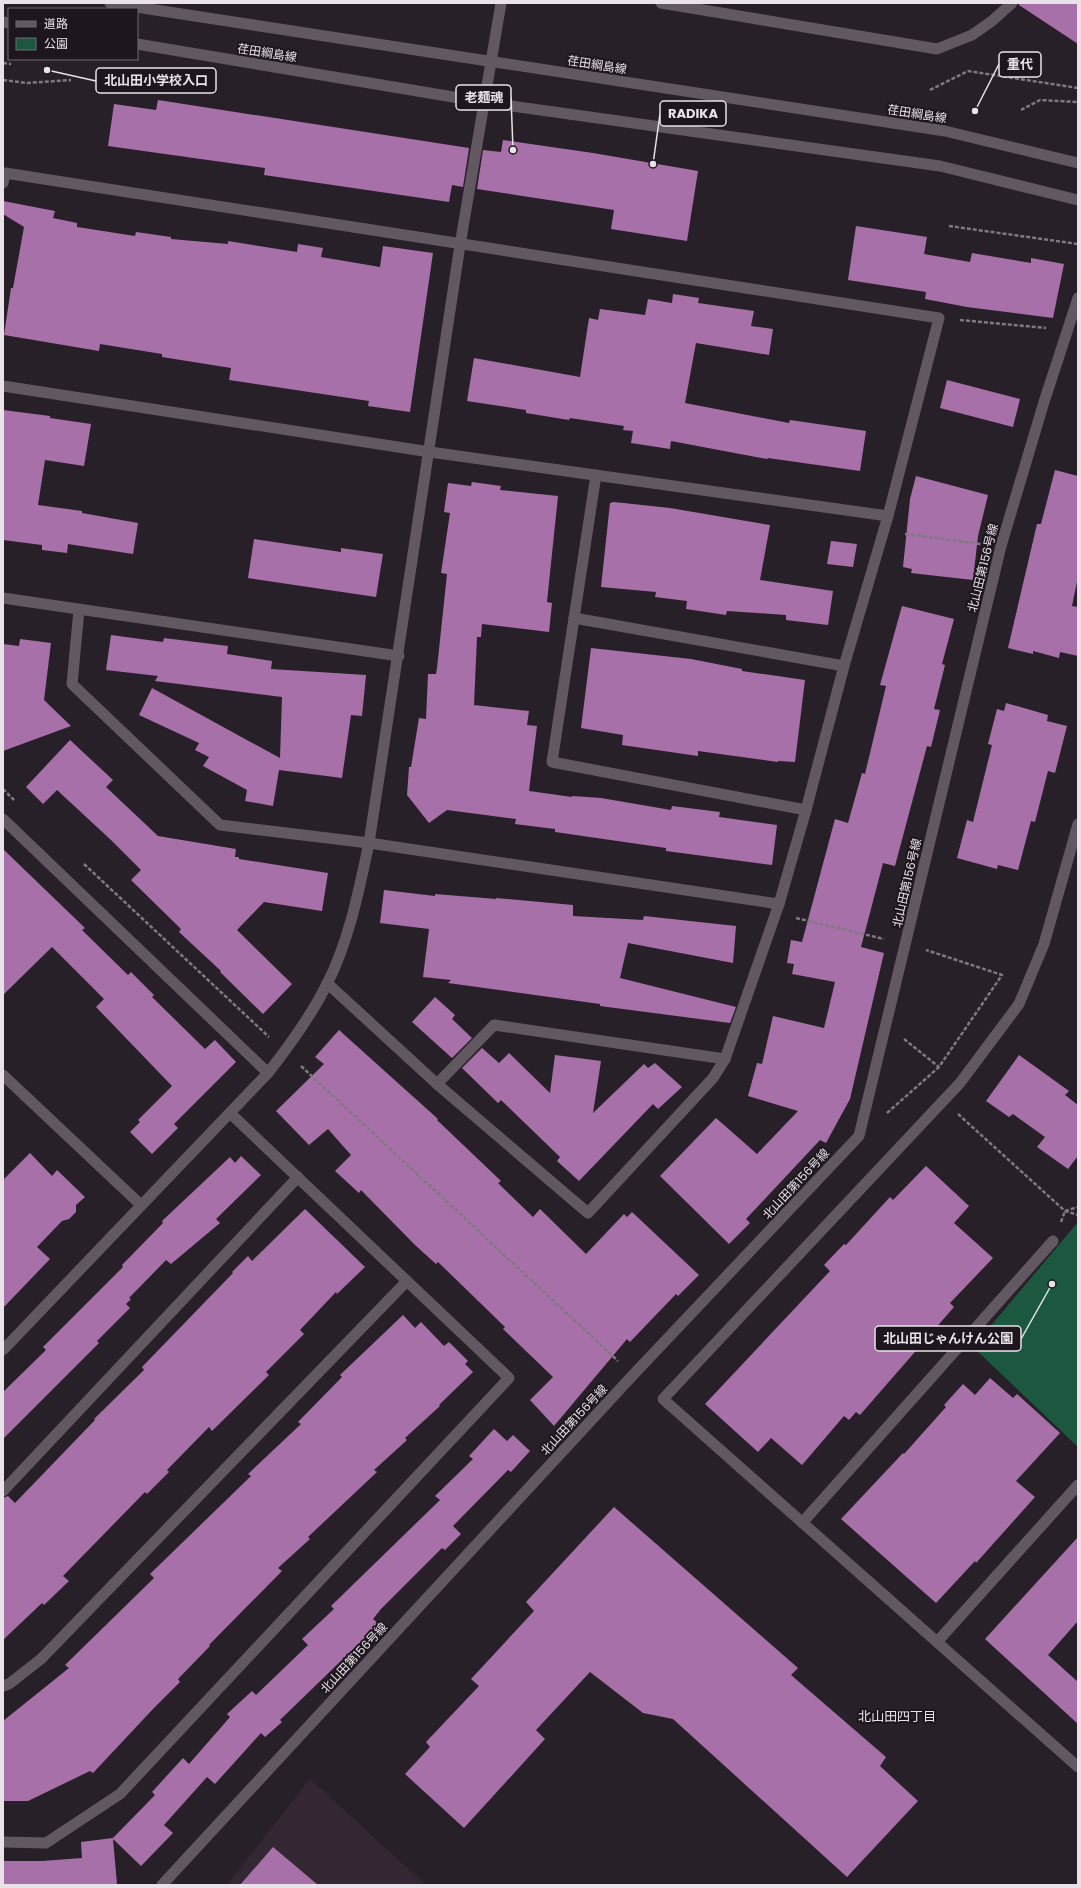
<svg xmlns="http://www.w3.org/2000/svg" width="1081" height="1888" font-family="Poppins,'Noto Sans JP',sans-serif">
	<rect width="100%" height="100%" fill="#282028"/>
	<path fill="#342734" d="M310,1779L426,1885H227Z"/>
	<path fill="#1c583f" d="M1078,1222V1447L973,1347Z"/>
	<g fill="#a870a9">
		<path d="M1019,3H1078V44L1019,5Z"/>
		<path d="M158,100L469,148L463,187L452,185L449,202L264,175L265,168L108,146L114,104L156,110Z"/>
		<path d="M503,140L593,153L698,171L687,241L611,229L614,210L477,189L483,150L501,152Z"/>
		<path d="M3,201L55,211L53,218L77,223V227L135,236L136,232L171,237V239L228,244V241L297,252L298,244L323,248L321,257L380,267L383,246L433,253L410,412L368,406L369,401L229,380L231,368L162,357V354L100,344L99,351L4,335L11,288H13L24,227L3,214Z"/>
		<path d="M856,226L927,237L924,254L970,262L972,253L1031,263V258L1064,264L1053,318L967,307L925,299L926,292L848,280Z"/>
		<path d="M673,294L699,298L698,303L754,311L751,326L773,329L769,355L696,343L685,403L789,423L790,420L866,431L860,471L768,458L767,459L671,441L670,449L631,443L633,431L623,430L624,426L570,418L569,420L526,413V410L467,401L474,358L580,377L589,318L598,320L600,309L645,315L648,299L672,303Z"/>
		<path d="M947,380L1020,399L1013,427L940,408Z"/>
		<path d="M3,410L50,416V418L91,424L84,466L45,460L38,505L82,511V513L138,523L133,554L68,544L67,553L42,550V545L3,540Z"/>
		<path d="M1055,470L1078,476V577L1072,606L1078,607V656L1060,652L1059,658L1033,651V654L1008,648L1037,524H1041Z"/>
		<path d="M916,476L988,495L978,536L973,580L911,573L912,569L903,567L910,499Z"/>
		<path d="M472,482L501,486L500,490L558,496L547,602L552,603L549,632L482,624L481,637H477L474,705L529,711L527,725L537,726L529,791L572,797V796L601,798L671,810L672,806L720,812L719,817L777,825L772,865L666,851V848L555,832V829L515,824L516,819L447,810L429,823L407,795L409,767H411L419,718L426,719L428,674H436L437,668L447,574L441,573L450,513L444,512L448,483L471,486Z"/>
		<path d="M614,502L670,508L770,525L760,580L833,591L828,625L786,620V615L727,611L726,615L686,609L687,601L655,597L656,592L601,587L610,503Z"/>
		<path d="M254,539L341,552V548L383,554L376,597L248,578Z"/>
		<path d="M831,541L857,544L853,567L827,564Z"/>
		<path d="M902,606L954,619L942,664L945,665L934,709L940,710L931,747L927,746L895,866L883,863L861,947L884,953L850,1099L826,1143L820,1140L746,1219L750,1223L729,1244L660,1176L716,1118L757,1154L798,1111L748,1096L757,1063L762,1064L773,1016L824,1028L835,982L792,974L794,964L787,963L791,940L802,942L835,819L848,823L862,773L865,774L886,686L880,685Z"/>
		<path d="M111,635L163,642L164,638L228,646L227,654L272,661L271,669L366,675L362,716L351,715L342,778L279,770L273,806L245,801L247,790L203,766L209,757L195,750L199,743L139,715L152,688L280,758L282,697L155,681L158,676L106,670Z"/>
		<path d="M20,639L51,643L44,700L71,726L3,751V644L19,646Z"/>
		<path d="M591,648L691,659L742,669V671L805,680L795,762L778,761V762L698,751V756L622,745L623,735L581,728Z"/>
		<path d="M1006,703L1048,715L1047,721L1067,726L1055,773L1048,771L1035,822L1031,821L1018,870L998,865L997,869L957,858L967,820L973,822L992,745L988,744L997,709L1004,711Z"/>
		<path d="M70,740L113,780L106,787L158,836L236,849L235,857H239V859L328,873L322,911L264,902L237,930L292,984L263,1014L220,972L221,971L179,932L181,929L131,880L141,870L111,840L57,790L43,804L26,787Z"/>
		<path d="M3,849L85,928L82,930L128,975L131,972L154,995L152,997L205,1049L215,1040L236,1062L174,1124L178,1128L152,1154L130,1132L140,1122L138,1120L172,1086L96,1007L104,999L52,947L3,995Z"/>
		<path d="M384,890L435,896V894L496,899V898L573,905V916L643,920L644,916L736,926L733,963L628,943L620,978L736,1007L730,1023L600,1006V1004L448,983L451,980L423,977L429,929L380,923Z"/>
		<path d="M435,997L455,1015L452,1019L472,1038L452,1058L412,1022Z"/>
		<path d="M339,1030L438,1119L437,1120L501,1181L498,1183L533,1217L540,1209L586,1254L624,1214L627,1217L632,1212L699,1275L678,1296L676,1294L630,1342L627,1339L554,1426L530,1400L553,1377L503,1329L505,1327L438,1262L436,1264L415,1245L361,1190L359,1193L335,1171L351,1155L328,1129L309,1145L276,1111L324,1064L315,1057Z"/>
		<path d="M482,1048L499,1063L509,1053L550,1093L555,1055L601,1061L593,1113L644,1064L648,1068L655,1063L682,1087L658,1109L653,1104L579,1181L557,1161L560,1157L501,1100L498,1103L462,1068Z"/>
		<path d="M1019,1055L1069,1091L1065,1095L1078,1105V1156L1068,1169L1037,1147L1045,1137L1013,1114L1009,1117L986,1101Z"/>
		<path d="M30,1153L52,1176L57,1170L85,1197L76,1205V1212L69,1219L62,1221L37,1247L50,1259L3,1308V1180Z"/>
		<path d="M241,1156L261,1175L216,1219L220,1223L171,1264L166,1260L129,1298L131,1299L126,1304L130,1308L97,1341L99,1343L3,1439V1392L46,1350L43,1347L123,1267L122,1265L163,1223L162,1221L230,1157L235,1163Z"/>
		<path d="M926,1166L969,1206L954,1223L993,1258L950,1303L954,1307L860,1415L856,1412L849,1420L844,1416L802,1465L771,1438L758,1452L705,1404L830,1271L824,1265L844,1244L846,1245L890,1197L893,1200Z"/>
		<path d="M305,1209L365,1267L337,1294L336,1292L300,1330L304,1334L266,1372L269,1375L212,1431L209,1427L167,1470L169,1472L147,1494L145,1492L63,1576L69,1581L44,1605L42,1603L3,1640V1498L8,1496L15,1503L95,1420L94,1419L144,1370L142,1367L233,1273L232,1272L248,1256L252,1261Z"/>
		<path d="M403,1315L415,1328L421,1322L444,1346L449,1342L468,1361L465,1364L473,1372L439,1405L440,1406L405,1438L407,1440L374,1470L377,1472L308,1537L310,1539L278,1568L282,1571L209,1645L210,1646L178,1679L180,1682L153,1709L93,1773L90,1771L28,1801H3V1721L69,1668L65,1665L154,1578L150,1574L251,1476L248,1474L301,1424L298,1422L342,1377L340,1375Z"/>
		<path d="M990,1378L1013,1398L1017,1394L1060,1433L1016,1481L1035,1497L976,1563L975,1561L936,1603L841,1519L903,1453L904,1454L946,1407L944,1405L963,1384L975,1395Z"/>
		<path d="M494,1429L507,1441L513,1435L530,1451L511,1472L508,1470L453,1526L461,1534L445,1550L442,1548L381,1609L373,1619L379,1624L280,1720L282,1722L265,1737L261,1733L215,1784L207,1777L164,1825L173,1833L141,1866L113,1839L117,1884L4,1885V1861H42L82,1858L81,1842L113,1838L155,1795L152,1792L183,1758L189,1764L230,1717L227,1714L252,1691L256,1695L308,1645L302,1639L334,1609L331,1606L440,1500L435,1496L473,1459L469,1456Z"/>
		<path d="M614,1507L798,1668L791,1675L886,1757L880,1766L918,1801L847,1877L673,1719L643,1713L590,1672L536,1730L545,1739L464,1828L405,1774L430,1747L426,1742L479,1686L471,1679L534,1611L526,1602Z"/>
		<path d="M1078,1537V1621L1048,1655L1078,1682V1724L985,1639Z"/>
		<path d="M273,1847L318,1885H240Z"/>
	</g>
	<g fill="none" stroke-linecap="round" stroke-linejoin="round">
		<g stroke="#807980" stroke-width="2.5" stroke-dasharray="4 2" stroke-linecap="butt">
			<path d="M3,63L11,64"/>
			<path d="M3,80L27,83L71,80"/>
			<path d="M930,90L968,71L1078,88"/>
			<path d="M1021,110L1040,100L1078,102"/>
			<path d="M949,226L1078,244"/>
			<path d="M960,320L1046,328"/>
			<path d="M905,534L981,544"/>
			<path d="M3,789L14,800"/>
			<path d="M84,864L269,1037"/>
			<path d="M796,918L884,939"/>
			<path d="M904,1039L939,1067"/>
			<path d="M301,1066L618,1361"/>
			<path d="M887,1113L939,1067L1002,975L926,950"/>
			<path d="M958,1114L1065,1211L1078,1215"/>
			<path d="M1065,1211L1078,1207"/>
			<path d="M1061,1222L1065,1211"/>
		</g>
		<path stroke="#625862" stroke-width="11" d="M661,3L937,49L972,35L992,21L1012,3"/>
		<path stroke="#625862" stroke-width="11" d="M162,1885L633,1375L859,1136L1001,546L1044,402L1078,298"/>
		<g stroke="#625862" stroke-width="11">
			<path d="M3,183L5,173L939,318L888,516L844,666L806,810L779,904L725,1059L713,1078L588,1213L437,1084L327,983"/>
			<path d="M3,386L430,452L888,516"/>
			<path d="M596,475L552,762L806,810"/>
			<path d="M3,598L399,656"/>
			<path d="M79,610L72,684L220,825L369,843L779,904"/>
			<path d="M574,618L844,666"/>
			<path d="M3,819L268,1073"/>
			<path d="M1078,824L1044,944L1019,1004L960,1083L663,1399L1078,1767"/>
			<path d="M3,1075L141,1205"/>
			<path d="M437,1084L494,1025L725,1059"/>
			<path d="M3,1491L298,1177"/>
			<path d="M802,1523L1053,1241"/>
			<path d="M937,1642L1078,1485"/>
			<path d="M3,1686L9,1684L41,1659L407,1281"/>
			<path d="M3,1842L46,1843L120,1794L509,1378L230,1113"/>
		</g>
		<path stroke="#625862" stroke-width="11" d="M3,1350L268,1073C290,1045 311,1016 327,984C349,941 359,890 369,843L460,245L501,3"/>
		<g stroke="#625862" stroke-width="11">
			<path d="M110,3L945,131L1078,163"/>
			<path d="M3,22L9,23"/>
			<path d="M137,44L483,102L940,166L1078,200"/>
		</g>
	</g>
	<g text-anchor="middle" stroke-width="4" stroke-linejoin="round" paint-order="stroke">
		<g font-size="12" fill="#e9e3e9" stroke="#1e161e">
			<text transform="translate(267 53) rotate(9)" y="4">荏田綱島線</text>
			<text transform="translate(597 65) rotate(9)" y="4">荏田綱島線</text>
			<text transform="translate(917 114) rotate(9)" y="4">荏田綱島線</text>
			<text transform="translate(983 568) rotate(-76)" y="4">北山田第156号線</text>
			<text transform="translate(907 883) rotate(-77)" y="4">北山田第156号線</text>
			<text transform="translate(796 1184) rotate(-47)" y="4">北山田第156号線</text>
			<text transform="translate(574 1420) rotate(-47)" y="4">北山田第156号線</text>
			<text transform="translate(354 1658) rotate(-47)" y="4">北山田第156号線</text>
		</g>
		<g font-size="13" fill="#e9e3e9" stroke="#1e161e">
			<text x="897" y="1721">北山田四丁目</text>
		</g>
	</g>
	<path fill="none" stroke="#e9e3e9" stroke-width="1.5" d="M975 111L999 64M47 70L96 81M513 150L511 97M653 164L660 114M1052 1284L1021 1339"/>
	<g fill="#e9e3e9" stroke="#1e161e" stroke-width="1.5">
		<circle cx="975" cy="111" r="4"/>
		<circle cx="47" cy="70" r="4"/>
		<circle cx="513" cy="150" r="4"/>
		<circle cx="653" cy="164" r="4"/>
		<circle cx="1052" cy="1284" r="4"/>
	</g>
	<g fill="#1e161e" stroke="#e9e3e9" stroke-width="1.5">
		<rect x="999" y="52" width="42" height="25" rx="4"/>
		<rect x="96" y="68" width="120" height="25" rx="4"/>
		<rect x="456" y="85" width="55" height="25" rx="4"/>
		<rect x="660" y="101" width="66" height="25" rx="4"/>
		<rect x="875" y="1326" width="146" height="25" rx="4"/>
	</g>
	<g font-size="13" text-anchor="middle" font-weight="bold" fill="#e9e3e9">
		<text x="1020" y="69">重代</text>
		<text x="156" y="85">北山田小学校入口</text>
		<text x="484" y="102">老麺魂</text>
		<text x="693" y="118">RADIKA</text>
		<text x="948" y="1343">北山田じゃんけん公園</text>
	</g>
	<rect width="1081" height="1888" fill="none" stroke="#e9e3e9" stroke-width="8"/>
	<rect x="8" y="8" width="130" height="52" fill="#1e161e" stroke="#6f686f"/>
	<rect x="16" y="21" width="20" height="6" fill="#625862" stroke="#6f686f"/>
	<text x="44" y="28" font-size="12" fill="#e9e3e9">道路</text>
	<rect x="16" y="38" width="20" height="12" fill="#1c583f" stroke="#6f686f"/>
	<text x="44" y="48" font-size="12" fill="#e9e3e9">公園</text>
</svg>
